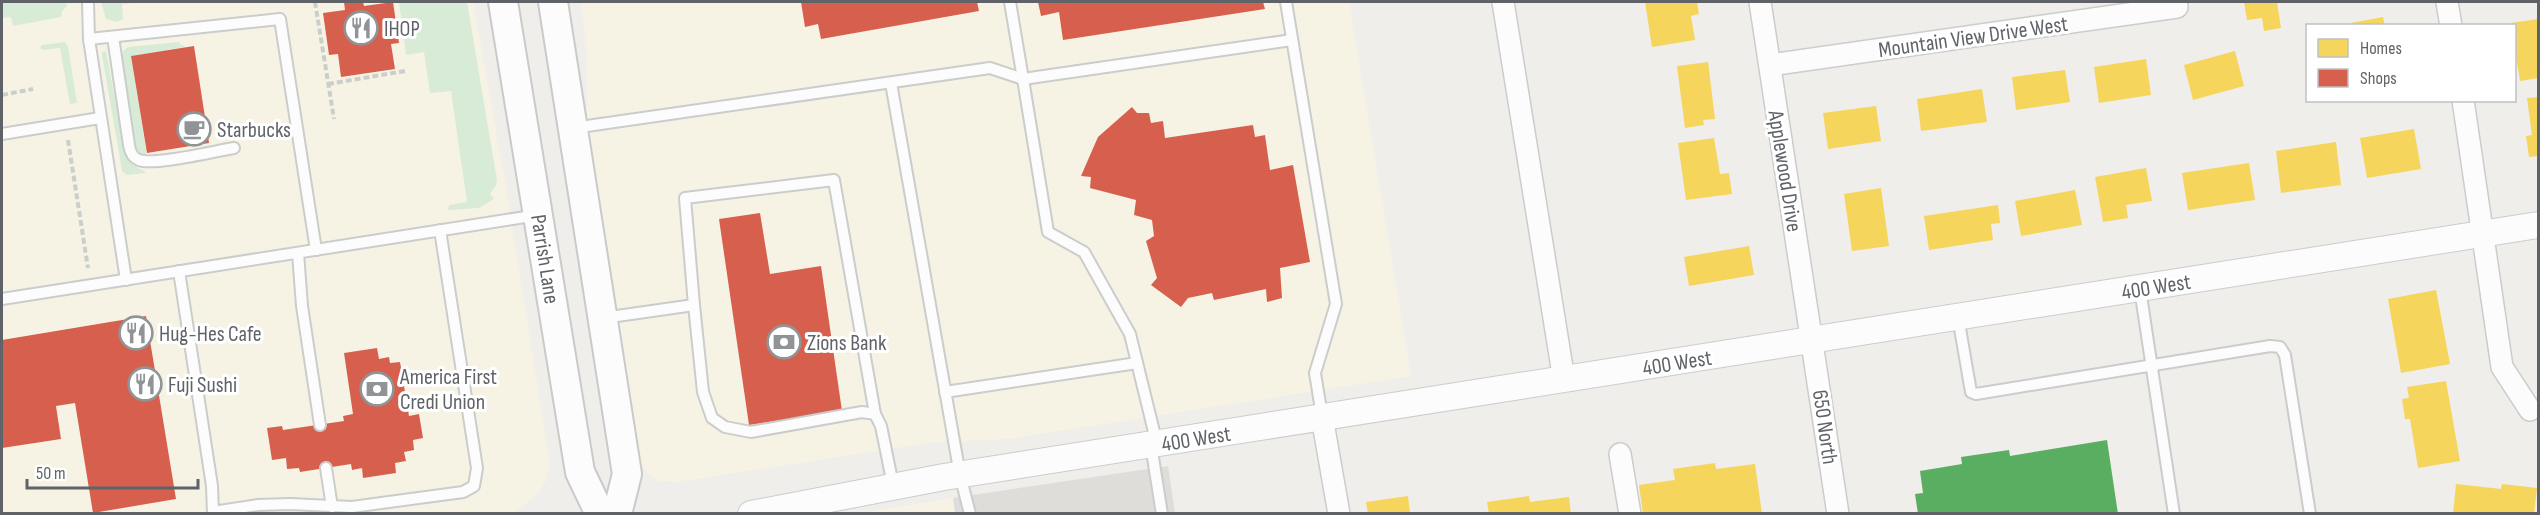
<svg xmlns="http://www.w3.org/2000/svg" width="2540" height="515" font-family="'Sofia Sans Condensed',sans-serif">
	<rect width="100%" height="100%" fill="#efeeea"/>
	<g fill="#f7f3e4">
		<path d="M2,2H473L504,176L548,452L550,462L546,480L539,493L512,514L2,513Z"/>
		<path d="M581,2H1349L1411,376L1008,439L935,442L676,482L658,481L644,469L638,455L587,133V55Z"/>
		<path d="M953,498L955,513L853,514Z"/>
	</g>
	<path fill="#dfddda" d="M1168,466L1175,513H955L953,498Z"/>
	<g fill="#d8ebd6">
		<path d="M2,2H66L67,6L62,11L61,17L13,26L11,17L2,18Z"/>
		<path d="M101,2H154L122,4L123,19L117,22L106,19Z"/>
		<path d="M399,2H467L497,180L496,185L490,194L494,199L479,208L448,210L449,205L467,202L451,91L430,93L424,52L406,55Z"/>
		<path d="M65,42L68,47L77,103L70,104L60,48L43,50L40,48L42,45Z"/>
		<path d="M178,42L185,47L131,56L147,156H142L136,148L121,58L123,51L128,47Z"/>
		<path d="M106,51L125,154L133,165L147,173L127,175L122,171L102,55V52Z"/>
	</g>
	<g fill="#f6d55c">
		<path d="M1645,2H1697L1699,14L1691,16L1695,40L1652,47Z"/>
		<path d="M2244,2H2277L2281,28L2264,31L2262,18L2247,20Z"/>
		<path d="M2383,17L2385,26H2352L2351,23Z"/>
		<path d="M2538,19V78L2520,81L2514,44V26L2511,23Z"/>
		<path d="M2235,51L2244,86L2193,100L2184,65Z"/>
		<path d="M2146,59L2151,95L2099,103L2094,67Z"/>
		<path d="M1708,62L1715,119L1703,120L1704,125L1685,128L1677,66Z"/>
		<path d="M2065,70L2070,102L2016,110L2012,77Z"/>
		<path d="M1982,89L1987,122L1921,131L1917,99Z"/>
		<path d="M2538,97V156L2529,157L2526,136L2532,135L2527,98Z"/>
		<path d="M1876,106L1881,141L1828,149L1823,113Z"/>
		<path d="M2414,129L2421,169L2367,178L2360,138Z"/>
		<path d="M1714,138L1720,174L1729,173L1732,194L1686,200L1678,143Z"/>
		<path d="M2336,142L2341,185L2281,193L2276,151Z"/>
		<path d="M2249,163L2255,200L2188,210L2182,173Z"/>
		<path d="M2146,168L2152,201L2126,205L2128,218L2103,222L2095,177Z"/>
		<path d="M1881,188L1889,246L1852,251L1844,194Z"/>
		<path d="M2075,190L2082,225L2021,236L2015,201Z"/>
		<path d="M1998,205L2000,223L1991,224L1993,240L1929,250L1924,216Z"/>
		<path d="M1749,246L1754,275L1689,286L1684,257Z"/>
		<path d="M2436,290L2450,364L2401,373L2388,299Z"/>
		<path d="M2446,381L2460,461L2418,468L2410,419H2405L2402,399L2409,398L2407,387Z"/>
		<path d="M1715,463L1716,469L1755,464L1762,514H1643L1639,485L1675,480L1673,469Z"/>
		<path d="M2456,484L2501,489L2502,484L2537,488L2534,514H2453Z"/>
		<path d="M1408,496L1410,514H1368L1366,502Z"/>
		<path d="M1529,496L1530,502L1569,497L1571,514H1489L1487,502Z"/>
	</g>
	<g fill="#d6604d">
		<path d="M344,2H363L364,6L393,2L399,43L391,44L395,69L341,77L338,54L329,55L323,13L345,10Z"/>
		<path d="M801,2H977L979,11L821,39L818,24L805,27Z"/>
		<path d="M1038,2H1263L1265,9L1063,40L1059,12L1041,16Z"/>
		<path d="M194,46L209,143L147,153L131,56Z"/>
		<path d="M1132,107L1137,113H1149L1151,123L1163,121L1165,138L1253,125L1255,137L1265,135L1270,170L1293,165L1310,262L1280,268L1282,298L1267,302L1266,289L1214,300L1212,293L1188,298L1181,307L1151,285L1157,278L1146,241L1154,236L1152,220L1134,215L1136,200L1090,188L1091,177L1081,176L1098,137Z"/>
		<path d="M760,213L770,274L821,266L842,411L749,425L719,219Z"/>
		<path d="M146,316L176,499L93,513L75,403L56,406L61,439L2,448V340Z"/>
		<path d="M377,348L379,359L389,357L390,363L400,362L409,416L419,414L423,438L413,440L414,450L404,452L406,461L395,463L396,473L363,478L362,468L352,470L351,464L300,472L299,468L287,469L286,458L272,460L267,428L282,426L283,430L344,421L343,416L353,414L344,353Z"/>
	</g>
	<path fill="#5aae61" d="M2107,440L2118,514H1918L1915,494L1923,493L1920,471L1962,464L1961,457L2009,450L2010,456Z"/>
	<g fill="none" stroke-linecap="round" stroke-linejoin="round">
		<defs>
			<g id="service">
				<path d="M88,2L89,39L126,280"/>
				<path d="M1286,2L1336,304L1315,373L1322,416"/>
				<path d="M113,37L129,145C130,152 132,157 139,160C154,166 215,151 234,148"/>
				<path d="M89,39L280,19L316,250"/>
				<path d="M891,83L960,475L970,514"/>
				<path d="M573,128L990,68L1023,79L1010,2"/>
				<path d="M2,134L100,118"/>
				<path d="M298,253L302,306L320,425"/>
				<path d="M179,271L212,486L213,514"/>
				<path d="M2140,289L2174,514"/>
				<path d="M2,299L538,215"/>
				<path d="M694,305L685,198L834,180L875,414"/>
				<path d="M1958,317L1971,392L1976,394L2270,346L2280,347L2285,355L2310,514"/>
				<path d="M603,318L694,305L703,392L712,418L725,427L751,432L862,412L875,414L881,426L893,485"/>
				<path d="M945,392L1137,363"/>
				<path d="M1157,444L1130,334L1084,252L1048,232L1023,79L1292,40"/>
				<path d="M1151,445L1162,514"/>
				<path d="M326,468L332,507"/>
				<path d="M213,512L258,505L290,504L352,507L463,492L474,486L477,468L440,230"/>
			</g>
			<g id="minor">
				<path d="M1503,2L1564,380"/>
				<path d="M1760,2L1838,514"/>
				<path d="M2447,2L2451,26"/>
				<path d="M1770,65L2177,7L2176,2"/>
				<path d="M2463,100L2502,367L2530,410"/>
				<path d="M1322,417L1339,514"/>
				<path d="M1620,454L1630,514"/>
			</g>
			<path id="tertiary" d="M751,514L944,477L2538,225"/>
			<g id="secondary">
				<path d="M503,2L580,472L600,514"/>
				<path d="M553,2L627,474L617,514"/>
			</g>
		</defs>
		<use href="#service" stroke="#cbcccc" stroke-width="14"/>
		<use href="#minor" stroke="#cbcccc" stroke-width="24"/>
		<use href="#tertiary" stroke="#cbcccc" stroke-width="28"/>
		<use href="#secondary" stroke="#cacacb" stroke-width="32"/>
		<g stroke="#cacfcc" stroke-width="4" stroke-dasharray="6 3" stroke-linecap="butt">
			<path d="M315,2L334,119"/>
			<path d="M328,84L405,71"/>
			<path d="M2,95L33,89"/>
			<path d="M68,140L88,268"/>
		</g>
		<use href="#service" stroke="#fdfcfc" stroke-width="10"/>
		<use href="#minor" stroke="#fdfcfc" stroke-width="21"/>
		<use href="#tertiary" stroke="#fdfcfc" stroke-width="26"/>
		<use href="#secondary" stroke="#fdfcfc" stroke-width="28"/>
	</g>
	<defs>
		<symbol id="restaurant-ring" viewBox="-11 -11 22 22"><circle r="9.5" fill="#fff" stroke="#919496" stroke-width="1.5"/><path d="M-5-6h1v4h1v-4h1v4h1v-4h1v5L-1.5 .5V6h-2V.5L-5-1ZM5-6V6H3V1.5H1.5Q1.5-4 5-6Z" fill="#919496"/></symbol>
		<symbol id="cafe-ring" viewBox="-11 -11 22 22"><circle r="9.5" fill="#fff" stroke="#919496" stroke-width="1.5"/><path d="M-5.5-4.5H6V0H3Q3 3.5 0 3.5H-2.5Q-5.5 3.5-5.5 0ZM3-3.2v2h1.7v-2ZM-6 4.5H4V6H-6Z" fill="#919496"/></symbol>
		<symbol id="bank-ring" viewBox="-11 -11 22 22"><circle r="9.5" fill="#fff" stroke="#919496" stroke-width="1.5"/><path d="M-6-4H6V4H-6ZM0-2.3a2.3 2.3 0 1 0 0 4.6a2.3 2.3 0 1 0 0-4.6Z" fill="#919496"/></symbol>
	</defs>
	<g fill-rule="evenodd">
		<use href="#restaurant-ring" x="342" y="9" width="38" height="38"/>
		<use href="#cafe-ring" x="175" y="110" width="38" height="38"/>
		<use href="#restaurant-ring" x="117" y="314" width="38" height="38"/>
		<use href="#bank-ring" x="765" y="323" width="38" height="38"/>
		<use href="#restaurant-ring" x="126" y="365" width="38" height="38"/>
		<use href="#bank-ring" x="358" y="370" width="38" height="38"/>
	</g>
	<g text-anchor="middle" stroke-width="6" stroke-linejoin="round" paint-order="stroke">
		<g font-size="22" fill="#5f6368" stroke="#fff" text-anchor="start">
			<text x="384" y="36">IHOP</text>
			<text x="217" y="137">Starbucks</text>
			<text x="159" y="341">Hug-Hes Cafe</text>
			<text x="807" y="350">Zions Bank</text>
			<text x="400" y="384">America First<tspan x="400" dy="25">Credi Union</tspan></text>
			<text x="168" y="392">Fuji Sushi</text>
		</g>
		<g font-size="22" fill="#5f6368" stroke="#fff">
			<text transform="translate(1973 36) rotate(-8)" y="8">Mountain View Drive West</text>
			<text transform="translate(1786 171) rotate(81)" y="8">Applewood Drive</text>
			<text transform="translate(546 259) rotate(81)" y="8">Parrish Lane</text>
			<text transform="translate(2156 286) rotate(-9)" y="8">400 West</text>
			<text transform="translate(1677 362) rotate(-9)" y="8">400 West</text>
			<text transform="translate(1826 427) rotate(82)" y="8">650 North</text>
			<text transform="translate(1196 438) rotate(-9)" y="8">400 West</text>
		</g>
	</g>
	<rect width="2540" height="515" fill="none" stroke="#5f6368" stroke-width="6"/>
	<rect x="2306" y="24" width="210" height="78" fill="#ffffff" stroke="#bfc1c3" stroke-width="1.5"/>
	<rect x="2318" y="39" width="30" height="18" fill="#f6d55c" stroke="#bfc1c3" stroke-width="1.5"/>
	<text x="2360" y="54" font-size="18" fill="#5f6368">Homes</text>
	<rect x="2318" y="69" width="30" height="18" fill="#d6604d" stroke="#bfc1c3" stroke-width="1.5"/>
	<text x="2360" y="84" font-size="18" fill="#5f6368">Shops</text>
	<path d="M27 479v9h171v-9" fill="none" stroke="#5f6368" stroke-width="3"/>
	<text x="36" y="479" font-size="18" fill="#5f6368" stroke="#ffffff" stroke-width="4.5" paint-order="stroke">50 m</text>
</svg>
